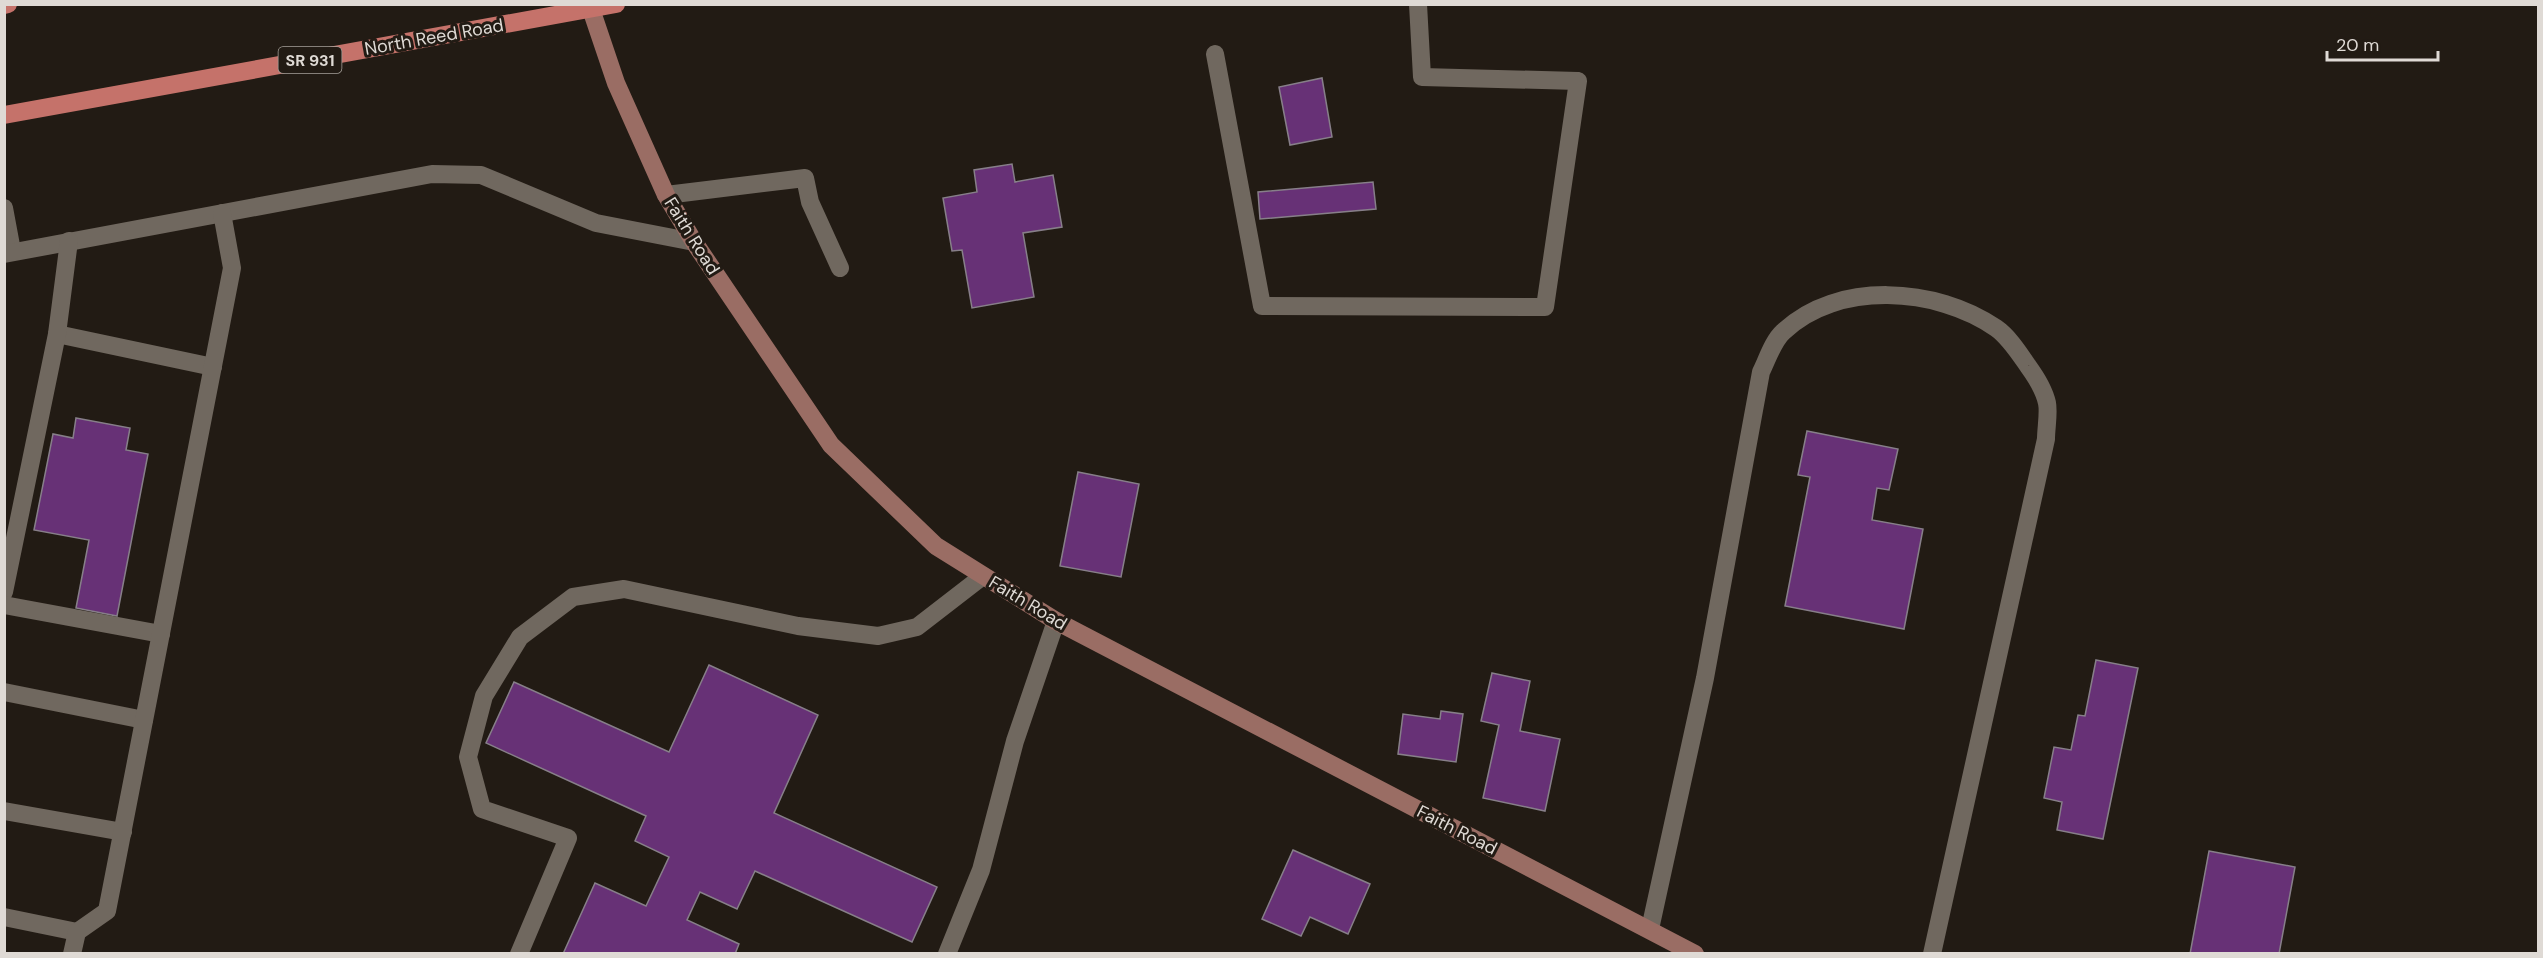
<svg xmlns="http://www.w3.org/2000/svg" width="2543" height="958" font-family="'DM Sans',sans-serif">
	<rect width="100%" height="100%" fill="#221b14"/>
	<g fill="#673176" stroke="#877f89" stroke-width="1.5">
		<path d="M1322,78L1332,137L1290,145L1279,87Z"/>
		<path d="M1012,164L1015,182L1053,175L1062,227L1023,233L1034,297L972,308L962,250L952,251L943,198L977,192L974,170Z"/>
		<path d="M1373,182L1376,209L1260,219L1258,192Z"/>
		<path d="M76,418L130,428L126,450L148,454L117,616L76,608L89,540L34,530L53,434L73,438Z"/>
		<path d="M1807,431L1898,449L1889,490L1877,488L1872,520L1923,529L1904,629L1785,606L1810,477L1798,475Z"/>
		<path d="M1078,472L1139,484L1121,577L1060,566Z"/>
		<path d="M2096,660L2138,668L2103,839L2057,830L2062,802L2044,798L2054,747L2071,750L2078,715L2085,716Z"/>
		<path d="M709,665L818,715L774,813L937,887L912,942L755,871L737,909L700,892L687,920L739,944L735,954H563L595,883L646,906L669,857L635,841L646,816L486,743L514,682L669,752Z"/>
		<path d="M1492,673L1530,681L1520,731L1560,739L1545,811L1483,798L1499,725L1481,721Z"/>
		<path d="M1441,711L1463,714L1456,762L1398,754L1403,714L1440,719Z"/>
		<path d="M1293,850L1370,884L1348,934L1310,917L1301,936L1262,919Z"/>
		<path d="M2209,851L2295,867L2279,954H2190Z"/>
	</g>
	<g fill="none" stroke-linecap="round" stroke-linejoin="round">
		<g stroke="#70685f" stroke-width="18">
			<path d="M1215,54L1262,306L1545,307L1578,81L1422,77L1418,4"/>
			<path d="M666,195L805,178L810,202L840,268"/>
			<path d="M4,208L12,251"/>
			<path d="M4,254L432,174L481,175L596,223L694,242"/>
			<path d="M57,334L213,367"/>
			<path d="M4,592L57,334L69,241"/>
			<path d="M4,605L161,634"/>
			<path d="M4,692L144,720"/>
			<path d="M4,811L123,832"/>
			<path d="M4,917L77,932"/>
			<path d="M1650,929L1705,678L1761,372C1767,360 1773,341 1783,332C1837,280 1937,287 1996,328C2009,337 2019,353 2028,366C2036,377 2044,389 2047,403C2049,413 2046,428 2046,439L1932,954"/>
			<path d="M72,954L77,932L107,911L232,268L222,213"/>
			<path d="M519,954L568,838L482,809L468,757L484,696L520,637L573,597L624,589L798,626L878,636L917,627L983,576"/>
			<path d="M947,954L981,870L1015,741L1056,621"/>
		</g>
		<path stroke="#9a6d64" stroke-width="18" d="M591,9L616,83L666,195L694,242L831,445L936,546L1056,621L1695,954"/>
		<g stroke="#c5726a" stroke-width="18">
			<path d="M4,5L8,4"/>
			<path d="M4,115L616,4"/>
		</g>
	</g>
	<g text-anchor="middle" stroke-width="6" stroke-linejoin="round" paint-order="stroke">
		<rect fill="#221b14" stroke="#a6a19b" stroke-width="1.5" x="278.5" y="47" width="63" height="26" rx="4.5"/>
		<g font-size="16" font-weight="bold" fill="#dfdad5">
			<text x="310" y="66">SR 931</text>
		</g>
		<g font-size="18" fill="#dfdad5" stroke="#221b14">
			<text transform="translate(434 37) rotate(-10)" y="6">North Reed Road</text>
			<text transform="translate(692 236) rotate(58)" y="6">Faith Road</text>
			<text transform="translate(1028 603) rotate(31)" y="6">Faith Road</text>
			<text transform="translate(1457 830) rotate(27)" y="6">Faith Road</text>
		</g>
	</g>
	<rect width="2543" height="958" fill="none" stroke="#dfdad5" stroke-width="12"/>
	<path d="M2327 51v9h111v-9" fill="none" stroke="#dfdad5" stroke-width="3"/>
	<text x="2336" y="51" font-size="18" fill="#dfdad5" stroke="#221b14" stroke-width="4.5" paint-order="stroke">20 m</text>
</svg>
